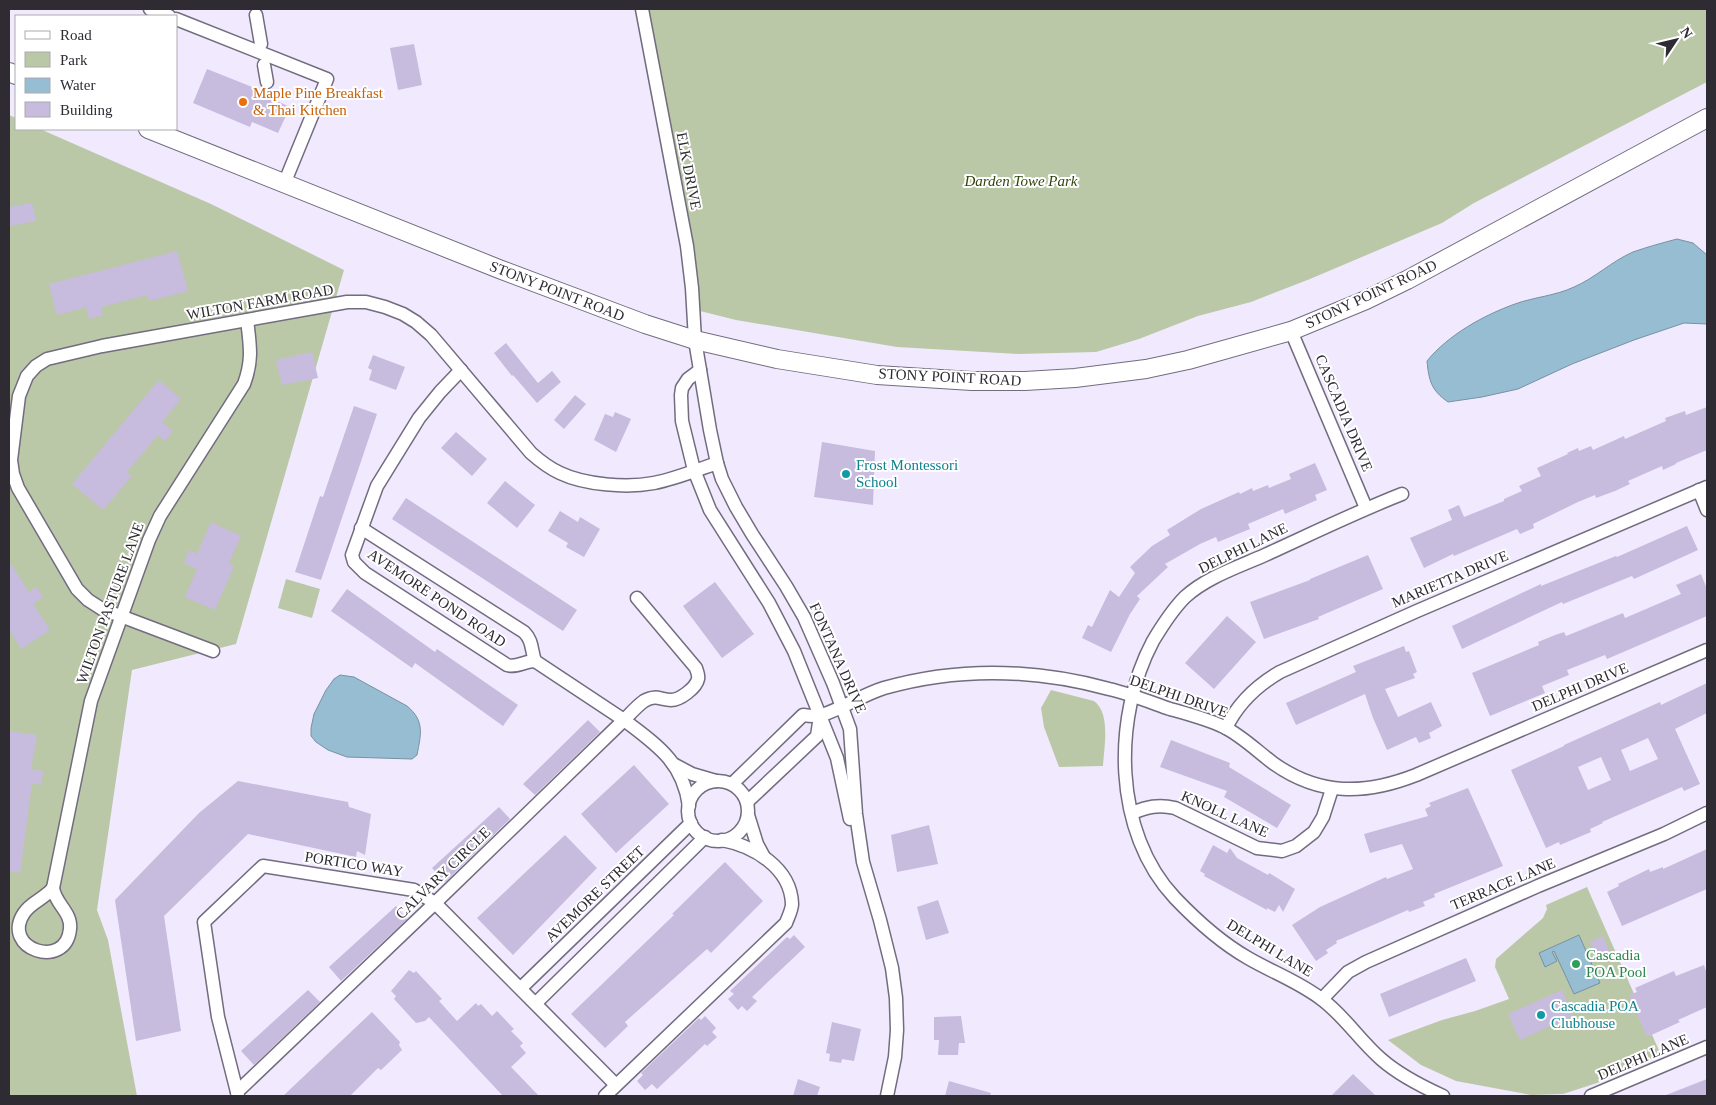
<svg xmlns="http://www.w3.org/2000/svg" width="1716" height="1105" font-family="'Times New Roman',serif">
	<rect width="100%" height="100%" fill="#f1eaff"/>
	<g fill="#bbc8a8">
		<path d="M643,9H1707V82L1474,203L1442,223L1310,279L1251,302L1198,316L1139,339L1096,352L1019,354L897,347L736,320L692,309Z"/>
		<path d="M9,115L16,118V129H40L211,204L344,270L236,644L132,670L97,910L108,940L137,1096H9Z"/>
		<path d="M286,579L320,589L312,618L278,608Z"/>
		<path d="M1051,690L1094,701C1111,713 1104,748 1103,766L1059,767L1044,727L1041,708Z"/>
		<path d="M1587,887L1661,1055L1597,1083L1563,1094L1531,1095L1456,1081L1421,1065L1388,1040L1442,1020L1475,1011L1509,999L1495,967L1496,959L1543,918L1547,909L1546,905Z"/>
	</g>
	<g fill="#97bdd2" stroke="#7891a2">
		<path d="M1677,239L1693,243L1707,255V324L1684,323L1634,340L1572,364L1518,389L1482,397L1448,402C1431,390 1429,381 1427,361C1448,335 1484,315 1515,304C1534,297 1555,296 1574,287C1595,278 1612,261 1633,252C1647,247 1662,243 1677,239Z"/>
		<path d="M340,675L354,677L407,706C425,721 421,734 417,755L412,759L347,757L328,750L316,742L311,736V728L314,714L326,690L334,679Z"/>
		<path d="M1579,935L1600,983L1574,994L1554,951L1552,952L1557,961L1545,967L1539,953Z"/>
	</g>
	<g fill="#c7bbde" fill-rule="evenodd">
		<path d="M414,44L422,85L398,90L390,48Z"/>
		<path d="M207,69L265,92L264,95L290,107L278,133L252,122L250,127L193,103Z"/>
		<path d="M32,203L36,221L9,226V207Z"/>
		<path d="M177,251L188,291L149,301L147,295L101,307L103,315L89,319L86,307L57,315L49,284Z"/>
		<path d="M506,343L538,383L552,371L561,382L537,403L513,375L512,376L494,353Z"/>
		<path d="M312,352L318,378L282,385L276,360Z"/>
		<path d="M373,355L405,367L396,390L369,380L372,370L368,368Z"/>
		<path d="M159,380L181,399L162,422L173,431L165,441L158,435L127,472L132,476L103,510L72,484Z"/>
		<path d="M575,395L586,404L564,429L554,420Z"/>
		<path d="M354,406L377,414L321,580L295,572L320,496L323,497Z"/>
		<path d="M1707,407V450L1676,463V464L1663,470L1662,466L1628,481L1630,484L1615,491L1596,498L1595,495L1578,502L1533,524L1534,528L1520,534L1517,529L1454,556L1453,554L1424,568L1410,538L1452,520L1448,510L1459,505L1464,517L1504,501V499L1522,491L1519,486L1541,476L1537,468L1568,454L1567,453L1578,448L1579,451L1591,446L1593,450L1624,436L1625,439L1666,421L1665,418L1685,411L1686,415Z"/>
		<path d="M615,412L631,419L616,452L594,440L605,414L613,417Z"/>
		<path d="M456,432L487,459L472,476L441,448Z"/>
		<path d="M822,442L875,451L873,505L814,497Z"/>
		<path d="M1315,463L1327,490L1315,495L1317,500L1285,514L1283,509L1248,524L1250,529L1218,542L1216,537L1200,544L1165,564L1168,567L1137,596L1140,599L1130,614L1111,652L1082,638L1088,625L1092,627L1110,590L1119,597L1135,573L1130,567L1152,546L1170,535L1167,530L1201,509L1239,492L1240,494L1252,488L1253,491L1268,485L1269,488L1291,479L1289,474Z"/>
		<path d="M505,481L535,505L517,528L487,503Z"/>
		<path d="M406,498L577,610L563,631L392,519Z"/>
		<path d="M560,511L578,522L580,517L600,529L584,557L566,547L568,543L548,531Z"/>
		<path d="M211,522L241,536L229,563L234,566L215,610L185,597L197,569L184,563L189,550L197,554Z"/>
		<path d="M1687,526L1698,550L1634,579L1632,576L1563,604L1562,602L1462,649L1452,626L1541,584V586L1616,556L1617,557Z"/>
		<path d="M1368,555L1383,589L1318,617L1319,619L1264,639L1250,602L1310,580V579Z"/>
		<path d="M9,561L29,592L36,587L43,597L33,604L50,630L21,649L9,629Z"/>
		<path d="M1701,574L1707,589V616L1607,659L1605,655L1567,670L1569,675L1542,686L1545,693L1490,716L1472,673L1539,645L1538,642L1555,635L1564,632L1566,636L1623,613L1625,618L1681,594L1676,585Z"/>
		<path d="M715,582L754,634L722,658L683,606Z"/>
		<path d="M347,589L435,652L437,649L518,705L503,726L415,663L412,668L331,611Z"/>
		<path d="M1227,616L1256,642L1214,689L1185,663Z"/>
		<path d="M1404,646L1406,652L1409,651L1417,672L1413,674L1415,678L1385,689L1398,717L1431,702L1442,726L1429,733L1431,738L1419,743L1416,737L1387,750L1373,718L1365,694L1296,725L1286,703L1356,672L1353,666Z"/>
		<path d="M1707,683V713L1675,729L1700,784L1684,791L1682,787L1602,822L1603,823L1590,829L1591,832L1560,845L1559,842L1546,848L1511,770L1564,746V745L1660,702L1661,705ZM1648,738L1658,759L1630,771L1621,750ZM1601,757L1611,780L1588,790L1578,767Z"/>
		<path d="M588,720L600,732L535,795L523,784Z"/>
		<path d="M9,731L37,735L31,769L43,771L41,785L32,783L20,873L9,871Z"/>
		<path d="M1171,740L1230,763L1229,767L1291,805L1277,828L1224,797L1227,791L1160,767Z"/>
		<path d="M634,765L669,804L616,853L581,814Z"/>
		<path d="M238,781L348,802L349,807L371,814L365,855L357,851L356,857L248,834L164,916L181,1031L136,1041L115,900L199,813Z"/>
		<path d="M1468,788L1503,866L1434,894L1435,897L1423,902L1425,906L1409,912L1408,910L1336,941L1337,943L1326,950L1328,953L1316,961L1292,925L1320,907L1386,877L1387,879L1413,869L1402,844L1370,853L1364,834L1428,816L1425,809L1431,806L1429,803Z"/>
		<path d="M499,807L510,819L445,882L432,868Z"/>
		<path d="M929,825L938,864L897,872L891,835Z"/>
		<path d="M565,835L597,868L513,955L477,918Z"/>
		<path d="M1213,845L1227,853L1230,848L1237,858L1268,875L1269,873L1295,889L1283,912L1279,905L1275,912L1267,908V910L1204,876L1205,874L1200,871Z"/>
		<path d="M1707,849V889L1622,926L1607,892L1619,886L1618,884L1649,869L1650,872L1663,867V869Z"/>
		<path d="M725,862L763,901L711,953L707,949L625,1022L628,1026L605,1048L571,1014L674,915L672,914Z"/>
		<path d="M938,900L949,933L926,940L917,907Z"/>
		<path d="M396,906L407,919L341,981L329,967Z"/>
		<path d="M794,935L805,947L752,997L757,1001L747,1011L742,1006L738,1010L728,999L734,994L730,991L787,937L790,939Z"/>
		<path d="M1603,936L1612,957L1599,962L1590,942Z"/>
		<path d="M1466,958L1476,981L1389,1017L1380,994Z"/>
		<path d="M1704,965L1707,974V1007L1678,1020L1680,1022L1647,1037L1629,995L1637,992L1635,988L1674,971L1676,976Z"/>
		<path d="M409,970L414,973L416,971L442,999L439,1001L457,1021L476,1003L478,1006L481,1004L492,1016L497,1011L514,1029L511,1031L523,1043L520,1046L526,1053L511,1067L539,1096H503L429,1017L425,1021L416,1023L394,999L396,996L391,991Z"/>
		<path d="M308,990L320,1002L254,1065L241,1051Z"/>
		<path d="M1562,990L1573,1016L1520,1040L1508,1014Z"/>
		<path d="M372,1012L400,1042L399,1045L402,1050L381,1070L378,1068L350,1096H283Z"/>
		<path d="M705,1016L716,1028L712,1032L717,1037L707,1046L705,1044L657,1089L652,1084L645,1090L637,1081L643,1075L641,1073L699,1018L701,1020Z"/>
		<path d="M961,1016L965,1043H959L958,1055H938L939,1040H934V1017Z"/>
		<path d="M832,1022L861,1029L854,1061L842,1059L841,1063L829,1061L830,1054L826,1053Z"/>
		<path d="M1353,1074L1376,1096H1331Z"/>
		<path d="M798,1079L820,1087L817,1096H793Z"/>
		<path d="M1707,1079V1096H1667L1666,1095Z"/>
		<path d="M949,1081L991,1093L990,1096H945Z"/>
	</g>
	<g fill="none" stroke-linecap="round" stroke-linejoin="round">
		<defs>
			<g id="street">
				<path d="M150,9L169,16"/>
				<path d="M642,9L687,246L692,288L695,340L710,430L717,463L722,479L736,507L752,534L786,586L804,617L833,683L850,729L856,814L863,862L880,920L892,968L896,998L897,1030L895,1057L887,1096"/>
				<path d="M256,15L261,44"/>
				<path d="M176,19L327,79L284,184"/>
				<path d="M264,65L267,82"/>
				<path d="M1291,331L1366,508"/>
				<path d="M461,370L440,392L419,418L377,486L352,555L354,562L365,573L507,665C516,668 525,661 535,661"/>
				<path d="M700,370L688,379L682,388L681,395L682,421L694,470L710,510L769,603L794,651L837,758L850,819"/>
				<path d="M1699,490L1707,510"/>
				<path d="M1402,494C1356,512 1311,534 1265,555C1238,567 1207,577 1185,597C1172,610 1162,626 1153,641C1112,718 1113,832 1175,898C1197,921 1220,942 1248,958C1272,972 1297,981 1320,998C1343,1014 1359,1040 1381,1059C1399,1075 1421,1086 1443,1096"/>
				<path d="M361,528L524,632C533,641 531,650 535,661L624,720C630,714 637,706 644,701C656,694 661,700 671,700C680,700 696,688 698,679C699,675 697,672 696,668L637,598"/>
				<path d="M213,651L102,609L88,600L77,589L18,488L13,474L11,460L19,396L27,376L36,366L47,359L102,346L347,302H366L385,307L403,314L416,322L431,335L531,453C540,461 549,468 560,473C585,485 627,488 654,483C675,479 697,470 717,463"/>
				<path d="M1226,728C1238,703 1256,686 1280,672L1417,611L1707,487"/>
				<path d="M675,765L692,774L716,781"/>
				<circle cx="718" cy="811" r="30"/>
				<path d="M732,784L803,715C809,716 816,717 822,715C843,708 862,695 884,688C958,667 1035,669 1109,689C1130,694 1150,702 1170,709C1188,714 1207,719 1224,727C1242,736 1257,751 1273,763C1319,796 1365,795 1416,775L1707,650"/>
				<path d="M747,802L817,736L820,716"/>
				<path d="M1132,813C1147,807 1158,804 1175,808L1257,848L1282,851L1296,846L1314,832L1323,817L1332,789"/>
				<path d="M748,815L757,844L764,857"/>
				<path d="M53,888L91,701L149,540L160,516L244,384C253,360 250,345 247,320"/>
				<path d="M53,888C55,904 72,912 70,929C66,971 0,949 24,913C31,902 44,899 53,888Z"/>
				<path d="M521,988L691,823"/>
				<path d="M1322,999L1348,972L1366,962L1538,886L1664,834L1707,813"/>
				<path d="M536,1003L705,837"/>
				<path d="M237,1092L218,1017L204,922L263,866L414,890L435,903L616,1085"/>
				<path d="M238,1096L237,1092L435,903L624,720C657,745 683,762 689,806"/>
				<path d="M605,1096L786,923C788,917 792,910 792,904C791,868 754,846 722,840"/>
				<path d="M1591,1096L1707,1047"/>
			</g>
			<g id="secondary">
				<path d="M9,72L16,75"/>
				<path d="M148,129L499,269L645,324L695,340L777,359L877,375L972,381H1025L1075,378L1146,369L1188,360L1291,331L1366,300L1407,280L1707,118"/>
			</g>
		</defs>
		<use href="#street" stroke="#726c7e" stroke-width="15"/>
		<use href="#secondary" stroke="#726c7e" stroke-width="20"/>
		<use href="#street" stroke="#fff" stroke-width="12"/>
		<use href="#secondary" stroke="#fff" stroke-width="18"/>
	</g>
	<circle fill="#e8710a" stroke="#fff" stroke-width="2" cx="243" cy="102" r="5"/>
	<g fill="#0f9aa8" stroke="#fff" stroke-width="2">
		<circle cx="846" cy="474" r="5"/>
		<circle cx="1541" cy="1015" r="5"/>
	</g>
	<circle fill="#2e9e5b" stroke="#fff" stroke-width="2" cx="1576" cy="964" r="5"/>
	<g text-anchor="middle" stroke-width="4" stroke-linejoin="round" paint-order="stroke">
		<g font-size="15" fill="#c56008" stroke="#fff" text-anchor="start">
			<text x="253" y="98">Maple Pine Breakfast<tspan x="253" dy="17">&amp; Thai Kitchen</tspan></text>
		</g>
		<g font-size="15" fill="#2e2b33" stroke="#fff">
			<text transform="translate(689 171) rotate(79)" y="5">ELK DRIVE</text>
			<text transform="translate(557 291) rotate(21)" y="5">STONY POINT ROAD</text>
			<text transform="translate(1371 294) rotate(-25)" y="5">STONY POINT ROAD</text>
			<text transform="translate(260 302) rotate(-10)" y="5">WILTON FARM ROAD</text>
			<text transform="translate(950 377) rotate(3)" y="5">STONY POINT ROAD</text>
			<text transform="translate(1344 413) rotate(67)" y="5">CASCADIA DRIVE</text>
			<text transform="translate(1243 548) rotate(-26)" y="5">DELPHI LANE</text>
			<text transform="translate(1450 579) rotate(-23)" y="5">MARIETTA DRIVE</text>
			<text transform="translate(437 598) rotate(34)" y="5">AVEMORE POND ROAD</text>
			<text transform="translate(110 603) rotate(-70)" y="5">WILTON PASTURE LANE</text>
			<text transform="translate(838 658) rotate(66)" y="5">FONTANA DRIVE</text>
			<text transform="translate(1580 687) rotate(-23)" y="5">DELPHI DRIVE</text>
			<text transform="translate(1179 696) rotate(19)" y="5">DELPHI DRIVE</text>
			<text transform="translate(1225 814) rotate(24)" y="5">KNOLL LANE</text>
			<text transform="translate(354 864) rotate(9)" y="5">PORTICO WAY</text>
			<text transform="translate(443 873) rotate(-44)" y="5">CALVARY CIRCLE</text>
			<text transform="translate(1503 884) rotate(-23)" y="5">TERRACE LANE</text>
			<text transform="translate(595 894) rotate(-44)" y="5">AVEMORE STREET</text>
			<text transform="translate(1270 948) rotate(31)" y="5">DELPHI LANE</text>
			<text transform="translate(1643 1057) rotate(-23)" y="5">DELPHI LANE</text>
		</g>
		<g font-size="15" font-style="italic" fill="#32440b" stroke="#fff">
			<text x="1021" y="186">Darden Towe Park</text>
		</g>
		<g font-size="15" fill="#0d838f" stroke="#fff" text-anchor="start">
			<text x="856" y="470">Frost Montessori<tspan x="856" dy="17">School</tspan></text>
			<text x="1551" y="1011">Cascadia POA<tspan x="1551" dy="17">Clubhouse</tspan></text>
		</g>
		<g font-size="15" fill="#27864d" stroke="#fff" text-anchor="start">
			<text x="1586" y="960">Cascadia<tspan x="1586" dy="17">POA Pool</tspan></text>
		</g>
	</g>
	<rect width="1716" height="1105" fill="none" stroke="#2e2b33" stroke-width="20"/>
	<rect x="15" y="15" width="162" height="115" fill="#ffffff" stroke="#abaaad"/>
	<rect x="25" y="31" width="25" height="8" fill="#ffffff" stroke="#abaaad"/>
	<text x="60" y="40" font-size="15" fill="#2e2b33">Road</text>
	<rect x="25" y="52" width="25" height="15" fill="#bbc8a8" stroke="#abaaad"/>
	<text x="60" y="65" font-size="15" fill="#2e2b33">Park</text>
	<rect x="25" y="78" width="25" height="15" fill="#97bdd2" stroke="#abaaad"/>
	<text x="60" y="90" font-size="15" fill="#2e2b33">Water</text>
	<rect x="25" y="102" width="25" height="15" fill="#c7bbde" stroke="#abaaad"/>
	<text x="60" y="115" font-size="15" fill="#2e2b33">Building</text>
	<g transform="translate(1676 40) rotate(55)" stroke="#ffffff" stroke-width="4" paint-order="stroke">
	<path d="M0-4L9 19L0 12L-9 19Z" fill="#2e2b33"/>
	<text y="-8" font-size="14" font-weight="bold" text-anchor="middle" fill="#2e2b33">N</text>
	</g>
</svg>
